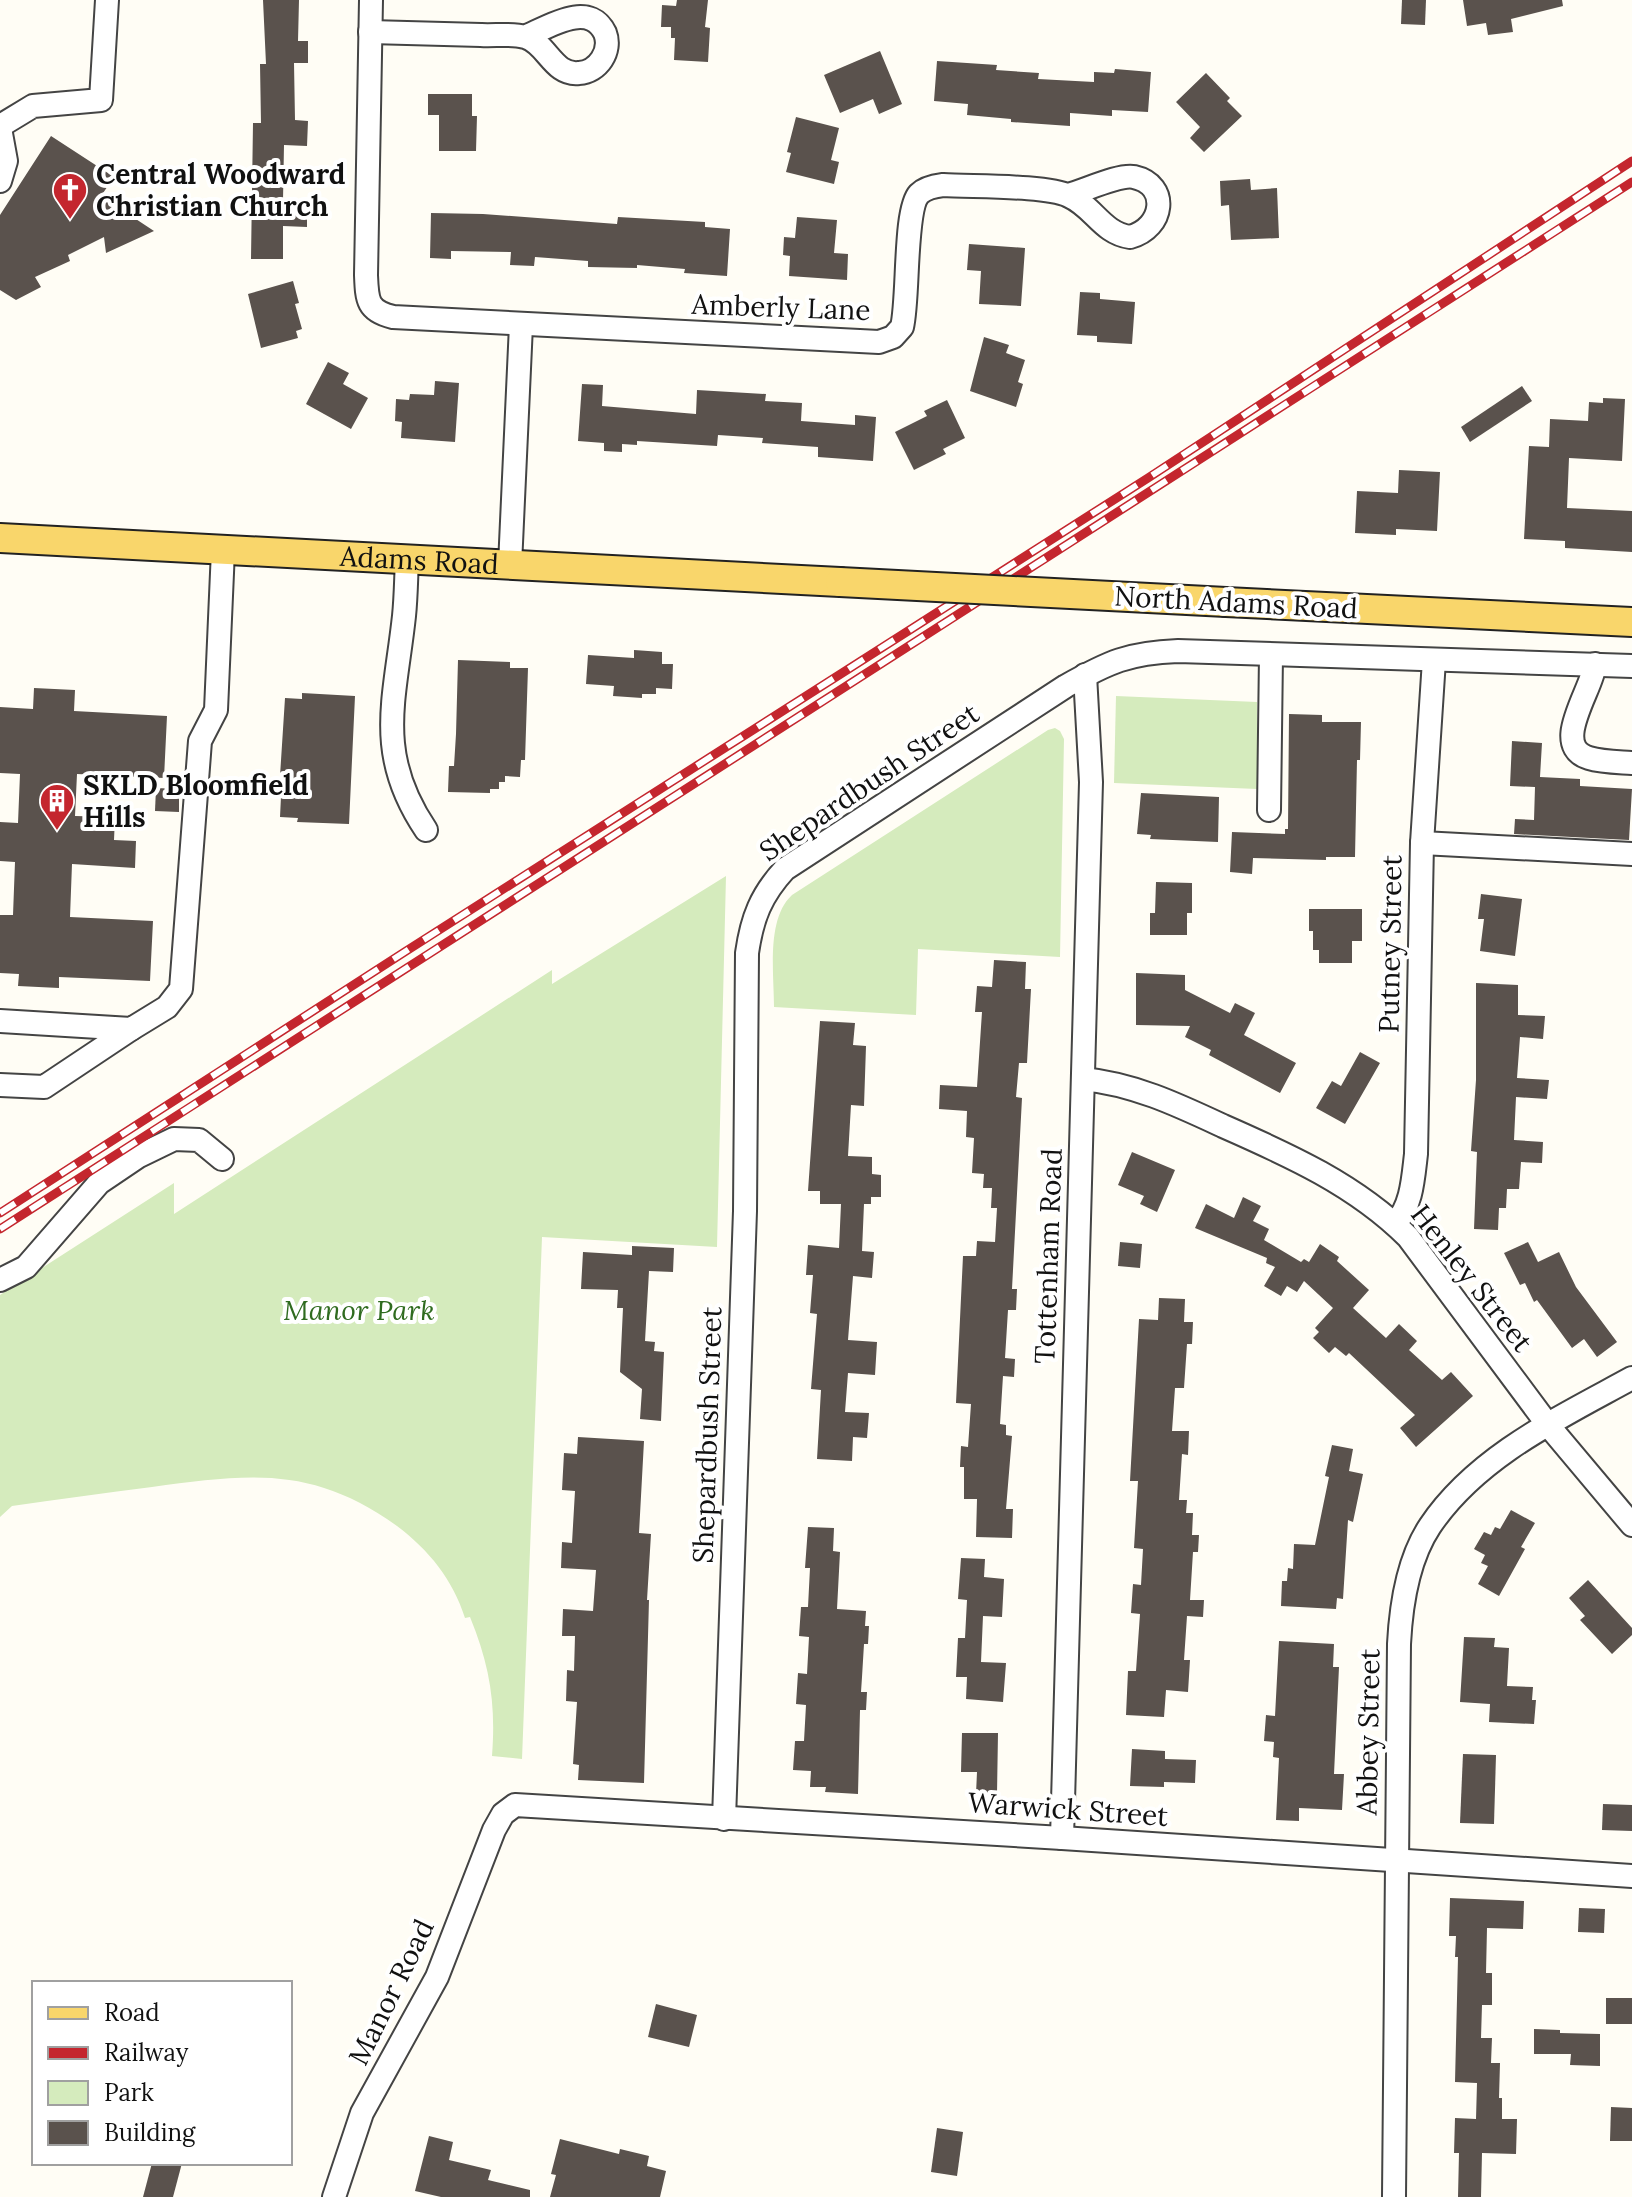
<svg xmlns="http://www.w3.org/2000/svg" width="1632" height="2197" font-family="Lora,serif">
	<rect width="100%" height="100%" fill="#fffdf5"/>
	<g fill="#d5ebbd">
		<path d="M1116,696L1257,702V789L1114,783Z"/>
		<path d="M1055,728L1060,731L1064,739L1060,957L918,949L916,1015L774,1007C774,973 766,919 792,895L1048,730Z"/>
		<path d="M726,876L717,1247L542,1237L522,1759L492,1756C496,1704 490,1666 470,1617L465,1618C453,1580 429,1550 397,1526C312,1465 249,1474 152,1487C105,1493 59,1499 12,1506L0,1517V1295L174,1183V1214L552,970V984Z"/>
	</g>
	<g fill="#5a524d">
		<path d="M263,0H299L298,41H308V63H294L295,120L308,121L307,146L284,145L283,200L307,201V227L283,226V259H251L253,123H261L260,64H266Z"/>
		<path d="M677,0H708L705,27L710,28L708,62L674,60L675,38H671V27H661L662,5L676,6Z"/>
		<path d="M1402,0H1426L1425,25L1401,24Z"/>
		<path d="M1463,0H1562L1563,6L1511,19L1513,32L1488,35L1486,23L1467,26Z"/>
		<path d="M880,51L902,104L879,114L873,99L840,113L824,75Z"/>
		<path d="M937,61L997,65L996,70L1039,73L1038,79L1094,82V72L1114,73L1115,69L1151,72L1148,112L1112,110V116L1070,113V126L1011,122V119L967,115L968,104L934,101Z"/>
		<path d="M1206,73L1230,98L1227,101L1242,116L1204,152L1190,138L1200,127L1176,102Z"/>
		<path d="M428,94H472V116H477L476,151H439V115H428Z"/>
		<path d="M796,117L839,128L831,160L839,162L834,184L786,172L791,153L787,152Z"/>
		<path d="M51,136L114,177L101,196L154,231L106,253L104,237L68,255L70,261L35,277L41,287L16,300L0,290V215Z"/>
		<path d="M1250,179L1251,190L1277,188L1279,238L1231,240L1229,205L1221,206L1220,181Z"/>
		<path d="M431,213L483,214L617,224L618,217L705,222V227L730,229L727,276L684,273L685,269L637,265V268L588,267V261L535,257L534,266L510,265L511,252L451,251V259L430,258Z"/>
		<path d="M797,217L837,220L834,253L848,254L847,280L789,276L790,256L783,255L784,237L795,238Z"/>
		<path d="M969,244L1025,248L1021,306L979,304L981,271L967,270Z"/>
		<path d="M293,281L299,303L295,304L302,329L296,331L298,338L261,348L248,294Z"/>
		<path d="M1080,292L1100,293V299L1135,302L1132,344L1097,342V336L1077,335Z"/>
		<path d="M984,337L1009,345L1006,353L1025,360L1018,382L1023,384L1016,407L970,391Z"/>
		<path d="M328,362L349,373L343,384L368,398L351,429L306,404Z"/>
		<path d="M435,381L459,383L455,442L401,438L402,422L395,421L396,399L409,400L410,394L434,395Z"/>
		<path d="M582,384L603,385L602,406L696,414L697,390L766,394L765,401L802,403L801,421L855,425V415L876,417L873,461L818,457V447L762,443L763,438L718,435L717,446L637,441V445L622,444V452L604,451V443L578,441Z"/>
		<path d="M1522,386L1532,401L1470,442L1461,427Z"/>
		<path d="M1603,398L1625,399L1622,461L1569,458L1567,508L1632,511V552L1565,548V541L1524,539L1529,446L1549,447L1550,419L1588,421L1589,402L1603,403Z"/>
		<path d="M947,400L965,438L943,449L946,454L914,470L895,432L927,416L924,411Z"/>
		<path d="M1399,470L1440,472L1437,531L1396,529V535L1355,533L1357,491L1398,493Z"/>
		<path d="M634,650L662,652V664H673L672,689L656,688V694H642V698L613,696L614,686L586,684L588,655L634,658Z"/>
		<path d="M458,660L510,662V668H528L525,760H521L520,777L505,776V782H499V789H490V793L448,792L449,766H454L456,734Z"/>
		<path d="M34,688L75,690L74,711L167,716L164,778L77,774L75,816L115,817L114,840L136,841L135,868L72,864L70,917L153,921L150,981L59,977V988L18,986L19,974L0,973V915H13L15,862L0,861V822L18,823L20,774L0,773V707L33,709Z"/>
		<path d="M302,693L355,696L349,824L297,822L298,818L280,817L282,776H280L285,698L302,699Z"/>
		<path d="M1289,714L1322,715V722H1361L1360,760H1357L1355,857H1326V860L1253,858L1252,874L1230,872L1232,832L1285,834V829H1288Z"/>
		<path d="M1512,741L1542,743L1540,777L1580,779V786L1632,789L1629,840L1514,834L1515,819L1534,820L1535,787L1510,786Z"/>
		<path d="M156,788L179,789V812L155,811Z"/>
		<path d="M1141,793L1219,797L1218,842L1150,839L1151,835L1137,834Z"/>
		<path d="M1156,882L1192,883V913H1187V935H1150V913H1155Z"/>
		<path d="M1481,894L1522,899L1515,956L1480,951L1484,919H1478Z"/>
		<path d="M1309,909H1362V941H1352V963H1319V950H1313V931H1309Z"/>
		<path d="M994,960L1026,962L1025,989H1031L1027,1063H1019L1016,1097L1022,1098L1012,1289H1017L1016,1310H1008L1005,1358L1015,1359L1014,1377L1003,1376L1000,1424L1006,1425V1435L1012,1436L1006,1509H1013L1012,1538L976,1537L977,1499H964V1467H960L961,1446L968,1447L971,1404L956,1403L963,1256H976L977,1241L995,1242L997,1208H991L992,1188H983L984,1174L972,1173L974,1138L966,1137L967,1111L939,1109L940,1085L977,1087L982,1012H975L977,986L992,987Z"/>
		<path d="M1136,973L1185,975V990L1230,1013L1235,1003L1255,1013L1244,1035L1296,1063L1280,1093L1209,1055L1211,1050L1185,1037L1190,1026L1136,1025Z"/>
		<path d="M1476,983L1518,985V1015L1545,1016L1543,1039L1520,1037L1517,1078L1549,1080L1547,1099L1516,1097L1514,1140L1543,1142L1542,1163L1521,1162L1519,1189H1507L1506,1208H1499L1498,1230L1474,1229L1477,1152L1471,1151L1476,1080Z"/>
		<path d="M820,1021L855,1023L853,1045L866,1046L864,1106L851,1105L848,1156L872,1157V1174L881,1175V1197H871V1204H864L862,1251L874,1252L872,1278L853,1276L848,1340L877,1342L875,1375L848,1373L845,1412L869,1413L867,1438L853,1437L852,1461L817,1459L821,1390L811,1389L817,1314L810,1313L813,1275H806L808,1245L839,1248L841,1204H820V1191H808Z"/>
		<path d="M1360,1052L1380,1063L1345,1124L1316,1108L1332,1081L1341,1086Z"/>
		<path d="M1132,1152L1175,1170L1157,1212L1140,1204L1144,1196L1118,1185Z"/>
		<path d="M1243,1197L1261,1206L1253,1221L1269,1229L1264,1240L1301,1262L1304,1259L1309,1262L1320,1244L1339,1257L1337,1261L1369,1290L1353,1308L1386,1338L1399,1324L1417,1341L1409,1350L1442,1380L1451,1372L1473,1396L1416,1447L1400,1428L1415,1415L1349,1353L1346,1356L1335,1347L1329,1353L1313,1338L1319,1332L1315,1328L1333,1308L1304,1281L1297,1292L1287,1286L1281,1296L1264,1286L1275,1267L1266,1263L1267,1258L1195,1228L1206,1204L1234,1218Z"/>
		<path d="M1120,1242L1142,1244L1140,1268L1118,1266Z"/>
		<path d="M1528,1242L1538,1262L1559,1252L1576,1287L1617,1342L1597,1357L1584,1339L1572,1348L1537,1300L1534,1302L1525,1283L1520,1285L1504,1253Z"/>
		<path d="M632,1246L674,1248L673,1272L649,1271L645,1341L655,1342L654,1351L664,1352L661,1421L640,1419L642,1389L620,1372L623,1308H617L618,1290L581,1289L583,1252L632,1255Z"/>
		<path d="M1159,1298L1185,1299L1184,1322H1193L1192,1344H1187L1184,1388H1175L1172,1431H1189L1188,1455L1182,1454L1179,1500H1187L1186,1513H1193L1192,1535H1199L1198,1552H1193L1190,1600H1204L1203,1617L1187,1616L1184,1660H1190L1188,1692L1166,1690L1164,1717L1126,1715L1128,1671H1136L1140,1614L1131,1613L1133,1584L1141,1585L1143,1549L1134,1548L1138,1481H1130L1139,1319L1158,1320Z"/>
		<path d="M578,1437L644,1441L639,1533L651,1534L647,1600H649L644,1783L578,1780L579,1765L573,1764L577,1702L566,1701L567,1670L574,1671L575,1636H562L563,1609L593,1611L596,1570L561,1568L562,1542L572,1543L575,1491L562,1490L564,1453L577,1454Z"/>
		<path d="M1332,1445L1353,1449L1349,1471L1363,1474L1353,1522L1348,1520L1343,1599L1337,1598L1336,1609L1281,1606L1282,1581H1287L1288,1568L1293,1569L1294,1544L1315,1545L1329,1477L1325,1476Z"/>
		<path d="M1511,1510L1535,1523L1521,1547L1525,1549L1499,1596L1478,1584L1488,1566L1481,1563L1485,1555L1474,1549L1484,1532L1491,1535L1495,1527L1500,1529Z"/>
		<path d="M808,1527L834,1528L833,1551L840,1552L837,1609L866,1611L865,1626H869L868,1644H864L862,1677L861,1692H867L866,1710H860L858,1794L825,1792L826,1787H810L811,1771L793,1770L795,1741H804L806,1705L796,1704L798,1673L807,1674L809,1637L799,1636L801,1607H808L810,1568H805Z"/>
		<path d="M961,1558L985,1559L984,1577L1004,1579L1002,1617L983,1616L981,1662L1006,1663L1003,1702L966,1699L967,1677H956L958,1638H965L967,1600L958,1599Z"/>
		<path d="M1588,1580L1632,1628V1635L1612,1654L1580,1620L1585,1616L1569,1598Z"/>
		<path d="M1464,1637L1495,1638L1494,1647L1509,1648L1507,1686L1533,1687L1532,1700H1536L1534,1724L1489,1722L1490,1704L1460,1702Z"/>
		<path d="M1279,1641L1334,1644L1333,1667H1339L1334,1774H1344L1342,1810L1299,1808V1821L1276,1820L1279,1758L1273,1757L1274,1742L1264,1741L1266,1715L1275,1716Z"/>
		<path d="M962,1733H998L997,1794H976L977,1772H961Z"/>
		<path d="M1132,1749L1165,1751V1759L1196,1760L1195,1783L1164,1782V1787L1130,1786Z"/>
		<path d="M1463,1754L1496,1755L1494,1824L1460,1823Z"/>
		<path d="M1603,1804L1632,1805V1831L1602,1830Z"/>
		<path d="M1450,1898L1524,1901L1523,1929L1487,1928L1486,1973H1492V2005H1482L1481,2038H1492L1491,2063H1500L1499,2098H1502V2119H1517L1516,2154L1482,2153L1481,2197H1458L1459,2153H1454L1455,2118L1476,2119L1477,2083L1455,2082L1458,1957H1455L1456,1936H1449Z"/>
		<path d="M1579,1908L1605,1909L1604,1933L1578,1932Z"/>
		<rect x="1606" y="1998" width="26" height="26"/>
		<path d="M656,2004L697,2015L689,2047L648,2037Z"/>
		<path d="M1534,2029L1560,2030V2033L1600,2034V2066L1570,2065L1571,2054H1534Z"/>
		<path d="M1611,2107L1632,2108V2141H1610Z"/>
		<path d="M937,2128L963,2132L957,2176L931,2172Z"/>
		<path d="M429,2136L453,2142L449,2160L491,2170L488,2180L530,2190V2197H441L415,2191Z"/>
		<path d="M560,2139L619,2154L620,2149L649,2156L647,2166L666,2171L660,2197H550L556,2175L551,2174Z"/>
		<path d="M152,2163H182L173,2197H143Z"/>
	</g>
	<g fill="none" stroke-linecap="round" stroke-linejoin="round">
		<defs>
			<g id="minor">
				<path d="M371,0L366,275C367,300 367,311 393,317L879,342L893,337L902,327C909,299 904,210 919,194C925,188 935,186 943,185C971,187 1047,185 1069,196C1094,207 1102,233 1130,237C1164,228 1170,185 1134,177C1119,174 1084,191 1068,195"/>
				<path d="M370,32C407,33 444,34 481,35C494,36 512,33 525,37C547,43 553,76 579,73C598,72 612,51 605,33C589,0 548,27 525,37"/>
				<path d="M0,126L33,106L101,100L107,0"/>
				<path d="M0,128L6,161L0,181"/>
				<path d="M407,560C406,578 406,597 404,616C395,700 374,753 426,830"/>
				<path d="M510,565L521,325"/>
				<path d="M1595,664C1593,689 1549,746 1589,758C1602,762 1618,762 1632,763"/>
				<path d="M1269,810L1271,655"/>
				<path d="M1422,843L1632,854"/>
				<path d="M0,1021L131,1029L167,1007L181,989L200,741L216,710L223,550"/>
				<path d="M1083,1079C1134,1084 1178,1105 1223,1126C1289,1155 1356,1185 1408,1237L1548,1425L1632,1525"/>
				<path d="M0,1085L44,1087L131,1029"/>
				<path d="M1395,1224C1412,1205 1413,1179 1416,1154L1422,843L1434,660"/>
				<path d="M0,1280L26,1267L99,1183L139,1156L174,1139L199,1140L222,1159"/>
				<path d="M724,1819L745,1211L747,953C752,918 761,895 785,869L1066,686C1109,662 1128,653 1178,651L1632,666"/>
				<path d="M1062,1838L1091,782L1085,675"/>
				<path d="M334,2197L362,2113L437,1977L494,1830L503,1814L515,1805L1062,1838L1632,1876"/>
				<path d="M1394,2197L1399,1644C1401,1605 1408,1559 1430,1526C1477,1456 1561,1417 1632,1378"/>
			</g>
			<g id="major">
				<path id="s1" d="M0,538L840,582"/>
				<path d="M1226,602L1632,622"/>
			</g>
		</defs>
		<use href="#minor" stroke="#444" stroke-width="26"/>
		<use href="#major" stroke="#222" stroke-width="32"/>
		<use href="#minor" stroke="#fff" stroke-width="22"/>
		<use href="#major" stroke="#f9d66b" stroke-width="28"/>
		<defs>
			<g id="rail">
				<path d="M0,1213L403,953L1148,478L1632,161"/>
				<path d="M0,1229L1632,182"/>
			</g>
		</defs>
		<use href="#rail" stroke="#c4262e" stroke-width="9"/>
		<use href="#rail" stroke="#fff" stroke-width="6" stroke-dasharray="18" stroke-linecap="butt"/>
		<defs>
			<path id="major-bridge" d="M840,582L1226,602"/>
		</defs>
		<use href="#major-bridge" stroke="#222" stroke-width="32" stroke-linecap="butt"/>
		<use href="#major-bridge" stroke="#f9d66b" stroke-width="28"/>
	</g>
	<defs>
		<symbol id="church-pin" viewBox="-11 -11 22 30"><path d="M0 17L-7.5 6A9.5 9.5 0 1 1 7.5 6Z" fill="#c4262e" stroke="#fff"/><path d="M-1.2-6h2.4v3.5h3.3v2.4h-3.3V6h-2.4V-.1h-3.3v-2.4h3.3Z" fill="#fff"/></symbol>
		<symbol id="building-pin" viewBox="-11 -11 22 30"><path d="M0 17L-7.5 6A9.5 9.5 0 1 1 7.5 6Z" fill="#c4262e" stroke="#fff"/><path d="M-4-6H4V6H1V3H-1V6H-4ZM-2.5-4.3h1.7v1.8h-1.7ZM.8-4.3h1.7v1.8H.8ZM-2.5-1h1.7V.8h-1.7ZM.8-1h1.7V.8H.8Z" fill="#fff"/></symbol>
	</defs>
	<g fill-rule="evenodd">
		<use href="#church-pin" x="50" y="170" width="40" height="54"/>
		<use href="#building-pin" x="37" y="781" width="40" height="54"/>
	</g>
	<g text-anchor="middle" stroke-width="8" stroke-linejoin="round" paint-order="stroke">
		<g font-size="28" font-weight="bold" fill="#111" stroke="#fff" text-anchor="start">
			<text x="96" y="184">Central Woodward<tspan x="96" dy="32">Christian Church</tspan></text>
			<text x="83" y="795">SKLD Bloomfield<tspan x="83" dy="32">Hills</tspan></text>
		</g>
		<g font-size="28" fill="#111" stroke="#fff">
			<text transform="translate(781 307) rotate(2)" y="10">Amberly Lane</text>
			<text dy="10" stroke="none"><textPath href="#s1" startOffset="420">Adams Road</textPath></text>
			<text transform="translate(1236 602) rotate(3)" y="10">North Adams Road</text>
			<text transform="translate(869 782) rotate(-34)" y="10">Shepardbush Street</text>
			<text transform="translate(1390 944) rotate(-89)" y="10">Putney Street</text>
			<text transform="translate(1048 1256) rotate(-88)" y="10">Tottenham Road</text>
			<text transform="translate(1472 1278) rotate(52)" y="10">Henley Street</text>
			<text transform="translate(707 1435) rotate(-88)" y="10">Shepardbush Street</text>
			<text transform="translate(1368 1732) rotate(-89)" y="10">Abbey Street</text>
			<text transform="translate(1068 1809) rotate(4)" y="10">Warwick Street</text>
			<text transform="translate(391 1992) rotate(-64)" y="10">Manor Road</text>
		</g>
		<g font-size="28" font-style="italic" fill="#2f6b1f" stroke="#fff">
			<text x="359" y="1320">Manor Park</text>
		</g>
	</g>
	<rect x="32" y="1981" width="260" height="184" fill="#ffffff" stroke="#a0a0a0" stroke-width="2"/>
	<rect x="48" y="2007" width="40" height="12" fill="#f9d66b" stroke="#a0a0a0" stroke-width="2"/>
	<text x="104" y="2021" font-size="24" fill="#111111">Road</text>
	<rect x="48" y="2047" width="40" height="12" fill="#c4262e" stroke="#a0a0a0" stroke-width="2"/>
	<text x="104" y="2061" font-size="24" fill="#111111">Railway</text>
	<rect x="48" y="2081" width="40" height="24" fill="#d5ebbd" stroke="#a0a0a0" stroke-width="2"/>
	<text x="104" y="2101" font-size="24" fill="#111111">Park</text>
	<rect x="48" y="2121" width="40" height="24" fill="#5a524d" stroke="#a0a0a0" stroke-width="2"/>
	<text x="104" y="2141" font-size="24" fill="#111111">Building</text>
</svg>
